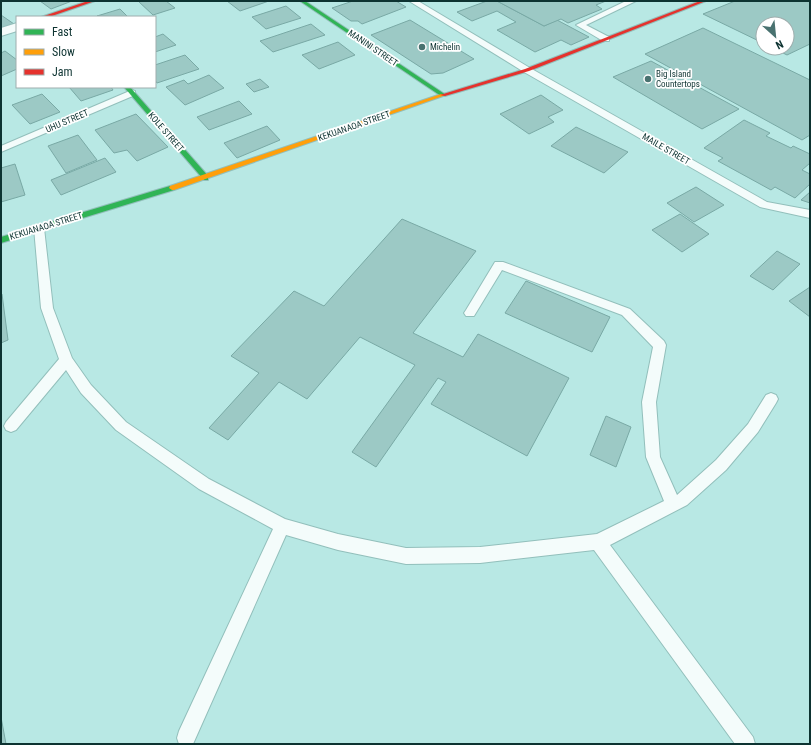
<svg xmlns="http://www.w3.org/2000/svg" width="811" height="745" font-family="'Roboto Condensed',sans-serif">
	<rect width="100%" height="100%" fill="#b8e8e4"/>
	<g fill="#9cc9c5" stroke="#79a9a5">
		<path d="M40,1H72L51,9Z"/>
		<path d="M138,1H166L175,8L153,15Z"/>
		<path d="M227,1H269L240,11Z"/>
		<path d="M353,1H396L406,7L362,24L358,21H351L332,8Z"/>
		<path d="M487,1H497L544,26L557,20L589,37L571,45L561,40L535,52L497,30L516,22L497,11L472,21L457,12Z"/>
		<path d="M497,1H606L596,5L602,9L568,23L561,19L544,26Z"/>
		<path d="M735,1H810V44L787,55L773,48H787V24H763V43L703,14Z"/>
		<path d="M286,6L301,18L266,29L252,17Z"/>
		<path d="M120,9L128,17L97,16Z"/>
		<path d="M1,15L14,24L1,28Z"/>
		<path d="M410,20L474,59L443,73L431,74L371,35Z"/>
		<path d="M311,24L325,35L273,52L260,41Z"/>
		<path d="M703,28L810,80V135L802,140L645,54Z"/>
		<path d="M163,34L176,45L155,52V37Z"/>
		<path d="M338,42L355,55L319,69L302,55Z"/>
		<path d="M5,51L17,60V69L1,76V53Z"/>
		<path d="M185,55L199,69L157,83L155,80V65Z"/>
		<path d="M651,61L739,109L702,129L613,77Z"/>
		<path d="M209,75L224,88L185,105L166,87L184,80L188,84Z"/>
		<path d="M260,79L269,87L254,92L246,84Z"/>
		<path d="M69,87H111L113,90L81,101Z"/>
		<path d="M42,94L60,112L30,124L12,105Z"/>
		<path d="M541,95L563,110L548,117L554,122L529,134L500,114Z"/>
		<path d="M239,101L252,114L209,130L197,117Z"/>
		<path d="M136,114L168,147L137,161L127,150L114,153L95,130Z"/>
		<path d="M744,120L770,133L766,136L791,148L793,146L810,154V163L802,170L810,174V184L795,198L775,187L771,190L718,161L723,158L704,148Z"/>
		<path d="M267,126L280,140L237,158L224,143Z"/>
		<path d="M576,127L628,152L604,173L551,146Z"/>
		<path d="M78,135L97,160L66,173L48,146Z"/>
		<path d="M105,158L116,172L61,195L51,180Z"/>
		<path d="M15,164L25,195L1,202V168Z"/>
		<path d="M696,187L724,205L694,222L667,203Z"/>
		<path d="M810,192V203L801,200Z"/>
		<path d="M680,214L709,234L682,252L652,230Z"/>
		<path d="M402,219L476,251L413,333L463,357L478,334L569,378L527,456L431,404L446,382L438,378L376,467L352,452L415,365L360,337L307,399L279,382L228,440L209,428L259,373L231,356L294,291L324,306Z"/>
		<path d="M777,251L800,264L773,290L750,276Z"/>
		<path d="M526,281L610,317L592,352L505,313Z"/>
		<path d="M810,287V317L789,301Z"/>
		<path d="M2,294L8,340L1,343V295Z"/>
		<path d="M606,416L631,427L616,467L590,455Z"/>
		<path d="M1,717L6,744H1Z"/>
	</g>
	<g fill="none" stroke-linecap="round" stroke-linejoin="round">
		<defs>
			<g id="lane">
				<path d="M409,1H418L530,68L767,202L810,210V218L760,207L524,72Z"/>
				<path d="M626,1H636L586,25L609,37V41H603L576,25Z"/>
				<path d="M132,90L135,91V95L1,152V146Z"/>
				<path d="M39,224L44,228L53,308L72,358L91,385L126,422L209,479L285,519L338,534L406,548L480,547L597,534L664,501L646,457L642,402L653,347L622,315L502,270L474,316H466L464,313L466,310L495,262H503L630,309L664,341L666,345L656,402L660,457L677,495L716,460L748,424L766,395L771,393L776,395L778,399L776,403L758,432L726,470L687,505L610,545L753,737L755,744H735L594,550L480,563L406,564L338,550L286,535L193,744H179L177,738L179,731L273,529L199,489L116,430L81,393L66,370L16,430L11,432L6,430L4,426L6,422L59,359L41,308L34,228Z"/>
			</g>
			<path id="street" d="M17,23V31L1,36V28Z"/>
			<g id="fast">
				<path d="M300,1H305L446,95L441,96Z"/>
				<path d="M124,87H130L208,176V180H204Z"/>
				<path d="M170,186H172L175,188L174,190L1,243V237Z"/>
			</g>
			<path id="slow" d="M441,94L446,95L174,190H172L169,188L170,186Z"/>
			<g id="jam">
				<path d="M88,1H95L49,17H41Z"/>
				<path d="M700,1H706L529,71L445,96L440,95L525,69Z"/>
			</g>
		</defs>
		<use href="#lane" stroke="#92bfbb" stroke-width="2"/>
		<use href="#street" stroke="#92bfbb" stroke-width="2"/>
		<use href="#fast" stroke="#92bfbb" stroke-width="2"/>
		<use href="#slow" stroke="#92bfbb" stroke-width="2"/>
		<use href="#jam" stroke="#92bfbb" stroke-width="2"/>
		<use href="#lane" fill="#f4fcfb" fill-rule="evenodd"/>
		<use href="#street" fill="#f4fcfb" fill-rule="evenodd"/>
		<use href="#fast" fill="#30b455" fill-rule="evenodd"/>
		<use href="#slow" fill="#ff9f0a" fill-rule="evenodd"/>
		<use href="#jam" fill="#e5322d" fill-rule="evenodd"/>
	</g>
	<g fill="#497270" stroke="#fff" stroke-width="1.5">
		<circle cx="422" cy="47" r="4"/>
		<circle cx="648" cy="79" r="4"/>
	</g>
	<g text-anchor="middle" stroke-width="3.5" stroke-linejoin="round" paint-order="stroke">
		<g font-size="9" fill="#0d3331" stroke="#fff" text-anchor="start">
			<text x="430" y="50">Michelin</text>
			<text x="656" y="77">Big Island<tspan x="656" dy="10">Countertops</tspan></text>
		</g>
		<g font-size="9" fill="#0d3331" stroke="#fff">
			<text transform="translate(373 48) rotate(34)" y="3">MANINI STREET</text>
			<text transform="translate(67 121) rotate(-23)" y="3">UHU STREET</text>
			<text transform="translate(354 126) rotate(-19)" y="3">KEKUANAOA STREET</text>
			<text transform="translate(166 132) rotate(49)" y="3">KOLE STREET</text>
			<text transform="translate(666 149) rotate(30)" y="3">MAILE STREET</text>
			<text transform="translate(46 226) rotate(-17)" y="3">KEKUANAOA STREET</text>
		</g>
	</g>
	<rect width="811" height="745" fill="none" stroke="#0d3331" stroke-width="4"/>
	<rect x="16" y="16" width="140" height="72" fill="#ffffff" stroke="#9eadad"/>
	<rect x="24" y="29" width="20" height="6" fill="#30b455" stroke="#9eadad"/>
	<text x="52" y="36" font-size="12" fill="#0d3331">Fast</text>
	<rect x="24" y="49" width="20" height="6" fill="#ff9f0a" stroke="#9eadad"/>
	<text x="52" y="56" font-size="12" fill="#0d3331">Slow</text>
	<rect x="24" y="69" width="20" height="6" fill="#e5322d" stroke="#9eadad"/>
	<text x="52" y="76" font-size="12" fill="#0d3331">Jam</text>
	<g transform="translate(775 36) rotate(153)"><circle r="19" fill="#ffffff" stroke="#9eadad"/>
	<path d="M0-3L7 15L0 10L-7 15Z" fill="#497270"/>
	<text y="-6" font-size="11" font-weight="bold" text-anchor="middle" fill="#0d3331">N</text>
	</g>
</svg>
